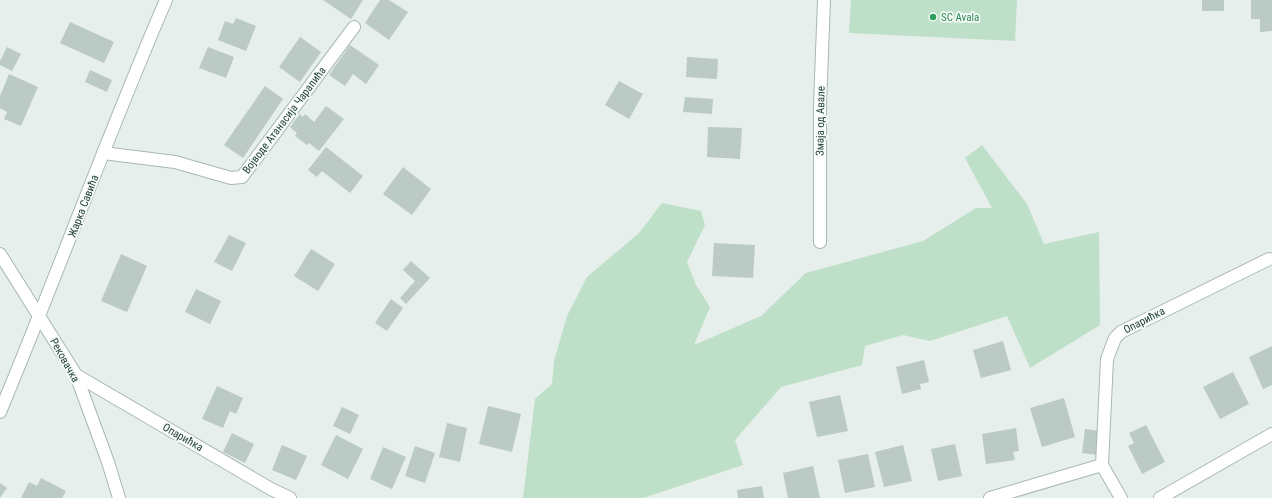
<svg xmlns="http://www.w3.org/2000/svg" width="1272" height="498" font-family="'Roboto Condensed',sans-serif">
	<rect width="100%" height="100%" fill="#e6efeb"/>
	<g fill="#bfe0c8">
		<path d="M851,0H1017L1015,41L849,33Z"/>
		<path d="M982,145L1027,204L1044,244L1099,232L1100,325L1030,368L1007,316L930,341L903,335L865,346L862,365L781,387L735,440L743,465L643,498H523L535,399L552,384L554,361L567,316L587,277L639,233L662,203L701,211L705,225L687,262L696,285L710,307L694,345L761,316L806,273L923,241L976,208H992L965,158Z"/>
	</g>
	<g fill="#bbcac4">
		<path d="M323,0H363L351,19Z"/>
		<path d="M380,0H389L408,12L389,40L365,23Z"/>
		<rect x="1202" y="0" width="22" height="11"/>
		<path d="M1251,0H1272V31L1260,32V19H1251Z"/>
		<path d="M236,18L256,26L246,51L218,40L225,21L233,24Z"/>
		<path d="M70,22L114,42L104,63L60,43Z"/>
		<path d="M300,37L321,52L300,82L279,67Z"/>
		<path d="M350,45L379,65L366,84L353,74L345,86L329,75Z"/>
		<path d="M7,47L21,54L12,71L0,65V61Z"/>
		<path d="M208,47L234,57L226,78L199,68Z"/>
		<path d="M687,57L718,59L717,79L686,77Z"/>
		<path d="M90,70L112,80L107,92L85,82Z"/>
		<path d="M9,74L38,87L21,126L4,119L7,112L0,108V96Z"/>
		<path d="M619,81L643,94L629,119L605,105Z"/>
		<path d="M265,86L283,99L243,158L224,145Z"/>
		<path d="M685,97L713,99L712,114L683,112Z"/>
		<path d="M326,106L344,119L319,151L309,143L307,145L295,136L297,133L290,127L300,114L303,117L305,114L314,122Z"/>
		<path d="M708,127L742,128L740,159L707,157Z"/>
		<path d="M326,147L363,176L350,193L322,171L317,177L308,170Z"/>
		<path d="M403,167L431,189L412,215L383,194Z"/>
		<path d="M229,235L246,243L232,271L214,262Z"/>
		<path d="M714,243L755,245L753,278L712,276Z"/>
		<path d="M311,249L335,264L318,291L294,276Z"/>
		<path d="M121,254L147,266L127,312L101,301Z"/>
		<path d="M411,261L430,278L406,304L400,298L415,281L403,270Z"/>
		<path d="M196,289L221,301L210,324L185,312Z"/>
		<path d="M391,299L403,308L387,331L375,323Z"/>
		<path d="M1003,341L1011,370L981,378L973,350Z"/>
		<path d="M1272,346V385L1263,389L1249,357Z"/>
		<path d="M924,360L929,382L920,384L921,389L902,394L896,367Z"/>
		<path d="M1233,372L1249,404L1220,419L1203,387Z"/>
		<path d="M217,386L243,398L236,414L230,411L223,428L202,419Z"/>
		<path d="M840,395L848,431L817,437L809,402Z"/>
		<path d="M1064,398L1075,437L1042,447L1030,408Z"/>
		<path d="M488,406L521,414L512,452L479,444Z"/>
		<path d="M342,407L359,415L350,434L333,426Z"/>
		<path d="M447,423L467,428L460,462L439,457Z"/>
		<path d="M1146,425L1165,462L1142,474L1128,446L1134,443L1129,433Z"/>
		<path d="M1016,428L1019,451L1013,452L1015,460L986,464L982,434Z"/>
		<path d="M1085,429L1101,431L1098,455L1082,453Z"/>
		<path d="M232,433L254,444L245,463L223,452Z"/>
		<path d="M336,435L363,449L348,479L321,465Z"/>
		<path d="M955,444L962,476L938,481L931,449Z"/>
		<path d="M282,445L307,456L296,480L272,470Z"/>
		<path d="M903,445L912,481L884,487L875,452Z"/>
		<path d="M415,446L435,453L425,483L405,476Z"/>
		<path d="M383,447L406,457L392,489L370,479Z"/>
		<path d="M868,454L875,487L845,493L838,460Z"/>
		<path d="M813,466L820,498H788L783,473Z"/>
		<path d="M41,478L66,491L62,498H21L29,482L37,486Z"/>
		<path d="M0,483L7,488L0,498Z"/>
		<path d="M762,486L764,498H738L737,490Z"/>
	</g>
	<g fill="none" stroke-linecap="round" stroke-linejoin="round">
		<defs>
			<g id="minor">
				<path d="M103,153L175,162L231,178L242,177L354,27"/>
				<path d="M820,242V105L824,0"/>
				<path d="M0,254L76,375L108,462L119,498"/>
				<path d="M76,375L271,489L290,498"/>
				<path d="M0,412C57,276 107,136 166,0"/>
				<path d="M990,498L1102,465"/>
				<path d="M1121,498L1102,465L1107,359L1115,338L1121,332L1269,259"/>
				<path d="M1160,498L1272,434"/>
			</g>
		</defs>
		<use href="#minor" stroke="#a8b8b2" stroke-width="14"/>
		<use href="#minor" stroke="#fff" stroke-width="12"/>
	</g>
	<circle fill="#2e9e5b" stroke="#f7fbf9" stroke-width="1.5" cx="933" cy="17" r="4"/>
	<g text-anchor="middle" stroke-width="3.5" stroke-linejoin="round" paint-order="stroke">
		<g font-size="11" fill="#27864d" stroke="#f7fbf9" text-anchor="start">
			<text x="941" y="21">SC Avala</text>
		</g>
		<g font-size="11" fill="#24423a" stroke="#f7fbf9">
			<text transform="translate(284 120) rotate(-53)" y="4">Војводе Атанасија Чарапића</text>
			<text transform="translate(820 121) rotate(-89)" y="4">Змаја од Авале</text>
			<text transform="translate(83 206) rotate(-69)" y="4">Жарка Савића</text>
			<text transform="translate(1144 320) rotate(-27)" y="4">Опарићка</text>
			<text transform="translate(65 360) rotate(61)" y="4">Рековачка</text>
			<text transform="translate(183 437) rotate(30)" y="4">Опарићка</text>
		</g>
	</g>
</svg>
